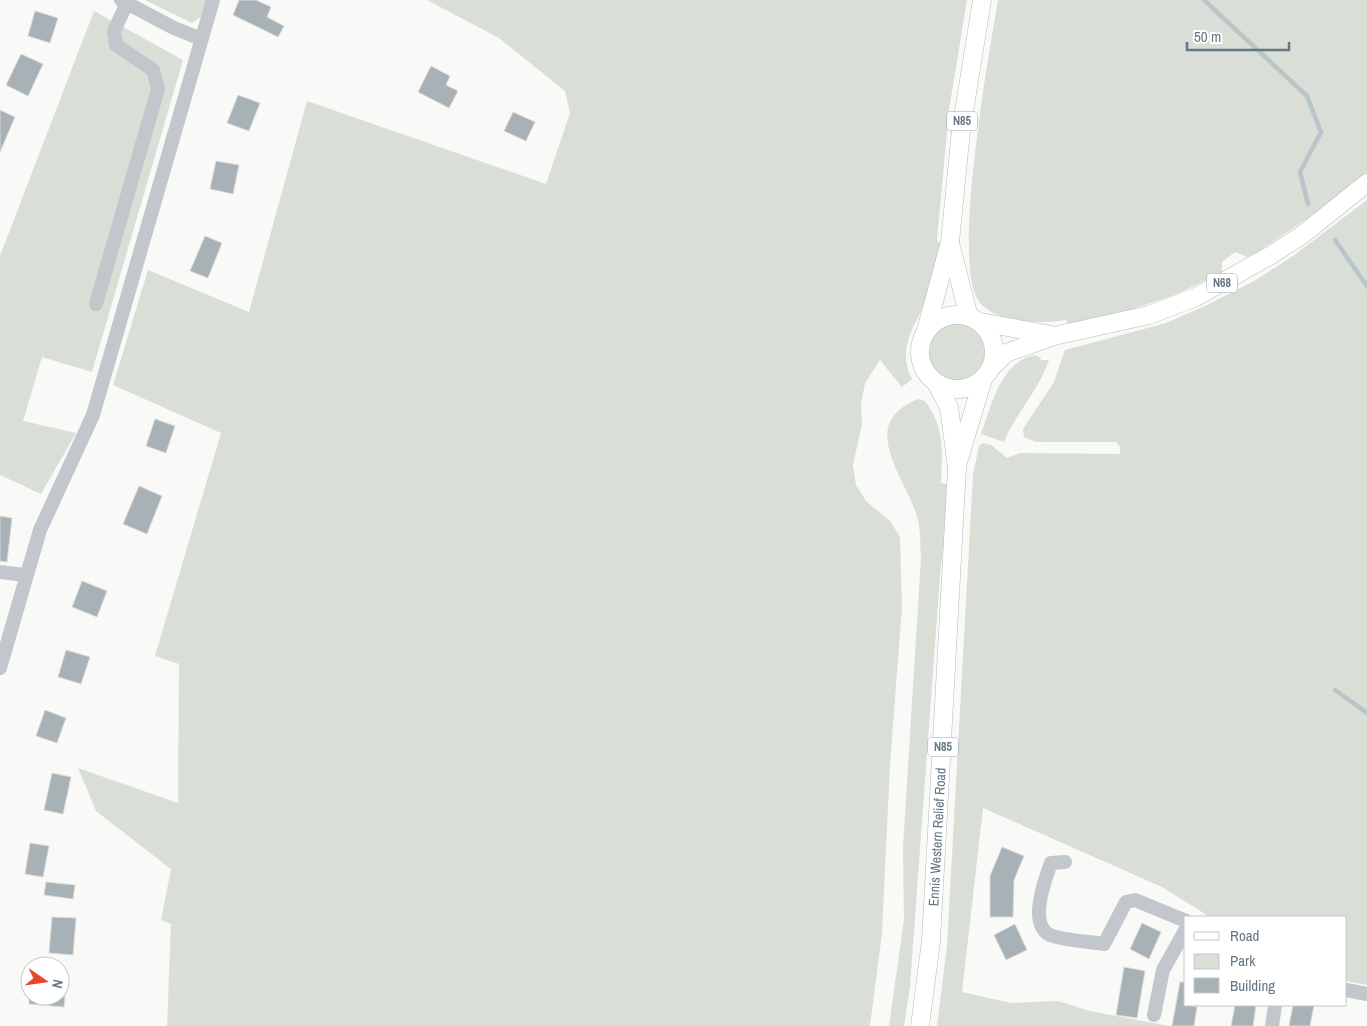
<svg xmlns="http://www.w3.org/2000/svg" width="1367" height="1026" font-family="'Archivo Narrow',sans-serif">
	<rect width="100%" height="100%" fill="#f9f9f7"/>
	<g fill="#d9ded6">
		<path d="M145,0H206L202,16L192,23Z"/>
		<path d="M427,0H967L949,110L937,240L942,247C940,259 938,271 935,282C924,314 893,344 912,379L902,387L880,360L865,383L861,404L862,424L853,465L856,485L866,501L890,521L900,537L902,607L890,764L882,933L870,1026H167L171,924L161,920L171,869L96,811L78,768L178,803L179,664L155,656L221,433L113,385L148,270L249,312L307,101L546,184L570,113L565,91L499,38Z"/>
		<path d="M998,0H1367V173L1323,208L1257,252L1247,257L1235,252L1222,262V272L1177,294L1127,311L1068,324L1066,320C1042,324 994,324 978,300C952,260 989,54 998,0Z"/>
		<path d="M94,11L183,60L92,372L42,357L23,421L76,433L41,494L0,475V256Z"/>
		<path d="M1367,200V985L1346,981V917H1210L1162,887L983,808L962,992L1011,1003L1058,1001L1090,1011L1169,1026H937L947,946L973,475L979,446L983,443L991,445L1007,458L1020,453L1120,454V447L1116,442H1036L1024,437L1023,429L1054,382L1065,350L1166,323L1207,305L1254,281L1293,256Z"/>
		<circle cx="957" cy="352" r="29"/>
		<path d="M1034,355L1040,357L1041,360H1049C1039,390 1016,413 1004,442L981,434C992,405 1000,363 1034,355Z"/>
		<path d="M918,399L925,401C945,427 942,452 941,483L950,485L940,575L910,986L904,1026H889L904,920L903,847L921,558C920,545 921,529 917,516C905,476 856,424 918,399Z"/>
	</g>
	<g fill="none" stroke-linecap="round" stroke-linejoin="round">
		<g stroke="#b8c6c9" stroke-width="4.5">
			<path d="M1204,0L1307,96L1321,132L1300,172L1308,204"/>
			<path d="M1335,240L1367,286"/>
			<path d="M1335,690L1367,713"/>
		</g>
	</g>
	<g fill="#a7b1b6" stroke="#dbdbd9">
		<path d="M239,0H256L271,7L267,17L284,26L278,37L233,15Z"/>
		<path d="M35,11L58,18L50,43L28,36Z"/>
		<path d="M21,54L43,64L28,96L6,85Z"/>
		<path d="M431,66L450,76L446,85L458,91L449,108L418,92Z"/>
		<path d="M238,95L260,103L249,131L227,123Z"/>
		<path d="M0,110L15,117L0,152Z"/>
		<path d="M513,112L535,122L526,141L504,131Z"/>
		<path d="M216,161L239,165L233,194L210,189Z"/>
		<path d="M205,236L222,243L208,278L190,271Z"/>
		<path d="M155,419L175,426L166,453L146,446Z"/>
		<path d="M139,486L162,496L147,534L123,524Z"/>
		<path d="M0,516L12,518L7,562L0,561Z"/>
		<path d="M82,581L107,591L97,617L72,607Z"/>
		<path d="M66,650L90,657L81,684L58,677Z"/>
		<path d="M45,710L66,718L57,743L36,736Z"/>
		<path d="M52,773L71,777L63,814L44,810Z"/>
		<path d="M30,843L49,846L43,877L25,874Z"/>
		<path d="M1002,847L1024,856L1014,880L1013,917H990V876Z"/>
		<path d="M46,882L75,885L73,899L44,895Z"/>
		<path d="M52,917L76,918L73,955L49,953Z"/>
		<path d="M1142,923L1161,932L1149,959L1130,949Z"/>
		<path d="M1015,924L1027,950L1006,960L994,935Z"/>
		<path d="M1124,967L1145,971L1137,1018L1116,1015Z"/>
		<path d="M1180,982H1186V1005L1197,1007L1194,1026H1172Z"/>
		<path d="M29,996H65L64,1007L29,1004Z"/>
		<path d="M1235,1005H1256L1253,1026H1231Z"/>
		<path d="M1293,1005H1314L1310,1026H1289Z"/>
	</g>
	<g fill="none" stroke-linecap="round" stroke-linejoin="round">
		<defs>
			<g id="major">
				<path d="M950,243L969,317"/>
				<circle cx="957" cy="352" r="37"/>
				<path d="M980,322L1051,335"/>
				<path d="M925,334L950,242L961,130L982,0"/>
				<path d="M991,368L1006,353L1054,336L1149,315L1196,297L1271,255L1302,235L1367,183"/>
				<path d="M958,462L983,379"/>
				<path d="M920,1026L931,941L957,467L949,407L936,383"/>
			</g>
		</defs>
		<use href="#major" stroke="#b4babd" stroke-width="19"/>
		<g stroke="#c2c7cb" stroke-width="14">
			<path d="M121,0L174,28L201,39"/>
			<path d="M96,304L158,89L153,70L116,45L114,31L127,3"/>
			<path d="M0,572L25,575"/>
			<path d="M0,668L40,530L93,415L213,0"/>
			<path d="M1065,862L1051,863C1045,879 1028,924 1050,935C1061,940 1091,942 1104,944L1126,902L1135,900L1186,921"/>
			<path d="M1346,990L1367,994"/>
			<path d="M1154,1015L1163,970L1186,929"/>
			<path d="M1272,1026L1275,1005"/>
		</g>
		<use href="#major" stroke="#fff" stroke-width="18"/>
	</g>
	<g text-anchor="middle" stroke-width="5" stroke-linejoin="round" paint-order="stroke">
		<g fill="#fff" stroke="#92a0a8" stroke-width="1">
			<rect x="947" y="111.5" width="30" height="19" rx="4"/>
			<rect x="1207" y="273.5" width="30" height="19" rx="4"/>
			<rect x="928" y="737.5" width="30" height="19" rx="4"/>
		</g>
		<g font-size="12" font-weight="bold" fill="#647782">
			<text x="962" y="125">N85</text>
			<text x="1222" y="287">N68</text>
			<text x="943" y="751">N85</text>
		</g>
		<g font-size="14" fill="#647782" stroke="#fff">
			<text transform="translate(937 837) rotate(-87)" y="5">Ennis Western Relief Road</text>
		</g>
	</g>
	<rect x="1184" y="916" width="162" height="90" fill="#ffffff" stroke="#c1c9cd"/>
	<rect x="1194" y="932" width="25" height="8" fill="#ffffff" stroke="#c1c9cd"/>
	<text x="1230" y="941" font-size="15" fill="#647782">Road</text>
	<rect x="1194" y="954" width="25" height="15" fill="#d9ded6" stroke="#c1c9cd"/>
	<text x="1230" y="966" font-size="15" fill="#647782">Park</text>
	<rect x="1194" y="978" width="25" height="15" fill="#a7b1b6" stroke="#c1c9cd"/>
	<text x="1230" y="991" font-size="15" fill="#647782">Building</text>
	<g transform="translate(45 981) rotate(103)"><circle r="24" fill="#ffffff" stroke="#c1c9cd"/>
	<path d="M0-4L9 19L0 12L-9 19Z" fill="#e74729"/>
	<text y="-8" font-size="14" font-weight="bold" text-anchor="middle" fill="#647782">N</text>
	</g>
	<path d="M1187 42v8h102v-8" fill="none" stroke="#647782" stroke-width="2.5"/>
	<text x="1194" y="42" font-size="15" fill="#647782" stroke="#ffffff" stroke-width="4" paint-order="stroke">50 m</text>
</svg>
